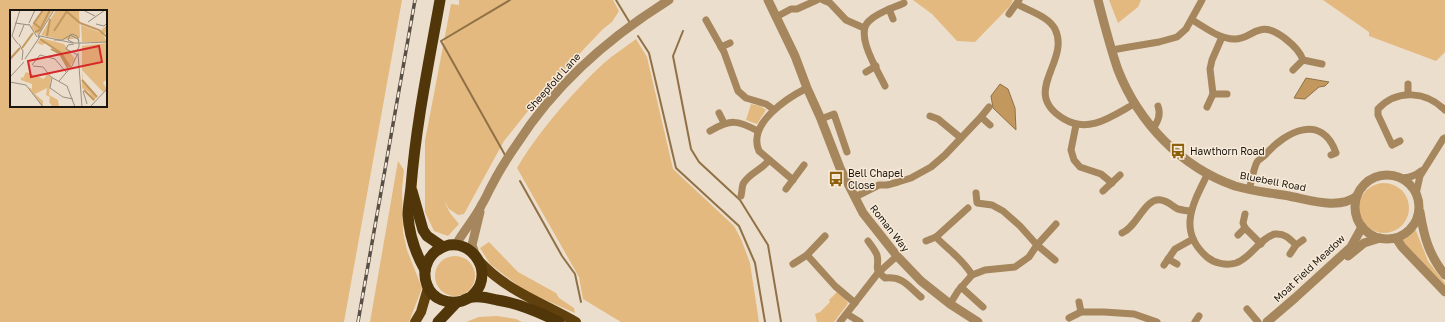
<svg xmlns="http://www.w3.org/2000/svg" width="1445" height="322" font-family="'Golos Text',sans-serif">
	<rect width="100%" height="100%" fill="#ecdecc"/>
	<g fill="#e3b97f" fill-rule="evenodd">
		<path d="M0,0H402L344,322H0ZM11,11H106V106H11Z"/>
		<path d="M459,0H613L619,11L612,22L603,29L544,91L504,141L464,214L458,215L449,209L444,201L450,213L459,224L448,236L434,231L425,212V141L451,4L459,5Z"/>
		<path d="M913,0H1013L1010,6L975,42L957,41L932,14Z"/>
		<path d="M1109,0H1141L1138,7L1118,23Z"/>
		<path d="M1323,0H1445V52L1436,61L1369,36V32Z"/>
		<path d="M636,39L647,57L673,169L734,226L741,239L750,263L759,322H621L583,299L579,277L517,168C539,131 573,92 604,63C614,54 626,47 636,39Z"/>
		<path d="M751,104L760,106L766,110L757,124L746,120Z"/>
		<path d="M398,161L404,170L402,189L403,232L407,250L422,288L409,322H370Z"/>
		<circle cx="1384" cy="208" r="25"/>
		<path d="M1415,228L1428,261L1445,283V289L1401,240Z"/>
		<path d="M489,242L518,272L556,293L559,298L574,308L575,313L525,291L490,264L480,248Z"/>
		<circle cx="455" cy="276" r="20"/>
		<path d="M837,292L844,298L848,303L847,305L834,322H817L815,314L820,312L830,302L829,300Z"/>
		<path d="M497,316L516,319L522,322H466L479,317Z"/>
	</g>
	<g fill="#c3985e" stroke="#907146">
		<path d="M1306,78L1329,82L1325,86L1319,87L1305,99L1294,98Z"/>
		<path d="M1000,84L1008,89L1015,108L1016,130L993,108L991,96Z"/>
	</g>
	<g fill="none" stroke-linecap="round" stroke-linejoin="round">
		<g stroke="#907146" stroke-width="2">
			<path d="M616,0L630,23"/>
			<path d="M683,31L673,56L691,149L699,162L740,200L768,245L781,322"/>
			<path d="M638,36L649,53L676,168L739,226L755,263L765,322"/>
			<path d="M505,155L441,41L510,0"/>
			<path d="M520,181L562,256L575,274L581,302"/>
		</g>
		<g stroke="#a5865d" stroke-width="7">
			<path d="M823,0L830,3L846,20L864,28"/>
			<path d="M1017,4C1029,11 1048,16 1055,29C1071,62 1019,92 1064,119C1089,134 1112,116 1134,104"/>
			<path d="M889,9L893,19"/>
			<path d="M1009,14L1019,0"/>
			<path d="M776,17L791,9H797L817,0"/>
			<path d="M706,20L724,52L738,91L746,98L766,104L773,109"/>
			<path d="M1192,20C1205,27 1219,39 1234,39C1244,40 1251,32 1260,30C1274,25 1299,48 1303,60"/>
			<path d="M721,47L730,43"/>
			<path d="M1112,50L1129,47L1159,42L1177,37L1186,29L1202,0"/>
			<path d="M1293,70L1303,60L1322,64"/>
			<path d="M866,72L876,66"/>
			<path d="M1408,84V94"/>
			<path d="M885,86C878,71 854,34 869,21C878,12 893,8 904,3"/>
			<path d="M1213,94H1227"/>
			<path d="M989,107L981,117L990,125"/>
			<path d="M1207,107L1213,94L1210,69L1212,60L1222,37"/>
			<path d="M719,113L724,123"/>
			<path d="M930,116L938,119L961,138"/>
			<path d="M821,119L834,114L847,152"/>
			<path d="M1076,125L1071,150L1074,160L1080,167L1101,174L1112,183"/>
			<path d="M1153,129C1158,121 1161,115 1158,106"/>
			<path d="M710,131C731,119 737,120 758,131"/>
			<path d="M1400,141L1392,145L1378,115V109C1397,89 1426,91 1445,110"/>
			<path d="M1208,173C1194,202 1176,230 1207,257C1214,263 1226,266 1236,263C1251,258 1261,237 1275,234C1285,233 1290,239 1296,245"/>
			<path d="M1398,177C1407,179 1414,177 1421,171"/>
			<path d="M793,180L759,151C747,124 787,98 807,88"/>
			<path d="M786,189L804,165"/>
			<path d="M1249,189C1252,181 1253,170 1257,162C1259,159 1264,157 1266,154C1286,131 1322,113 1336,153L1331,155"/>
			<path d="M1103,191L1120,175"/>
			<path d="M976,193L977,203L992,205L1003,211L1020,226L1037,245L1055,260"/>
			<path d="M1416,194L1420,176L1443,139L1445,138"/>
			<path d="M741,196C742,192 742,187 743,184C749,173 762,170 769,160"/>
			<path d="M855,197L879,185H887L898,182L911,178L931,167L945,155L981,117"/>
			<path d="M1245,214L1243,223L1245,228L1261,244"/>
			<path d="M1122,233C1137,227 1145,197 1161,200C1168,201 1172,206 1178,209C1182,210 1186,211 1191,211"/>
			<path d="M1238,235L1245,228"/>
			<path d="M936,237C948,250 963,259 972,275"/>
			<path d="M868,241C871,245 875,250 877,255C880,268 872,267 885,278C903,276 908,286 921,297"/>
			<path d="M926,241L936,237L968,208"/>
			<path d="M1290,254L1296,245L1303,240"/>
			<path d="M807,255L835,286L855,303"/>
			<path d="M1168,259L1177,264"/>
			<path d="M793,264L807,255L825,236"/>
			<path d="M1164,265L1175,249L1193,239"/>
			<path d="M961,287L983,307"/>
			<path d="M1079,302L1081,312"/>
			<path d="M950,304L958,291L972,275L985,270L1015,267L1029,257L1037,245L1056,224"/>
			<path d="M1247,309L1258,322"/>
			<path d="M847,314L860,322"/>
			<path d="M1069,318L1081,312H1104L1134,314L1157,322"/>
			<path d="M840,322L878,273L897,256"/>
			<path d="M1195,322L1199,316"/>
		</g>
		<g stroke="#a5865d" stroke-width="9">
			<path d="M768,0L795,56L807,88L821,119L840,168L863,213L897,256L921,281L950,304L978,322"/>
			<path d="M1098,0C1104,23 1110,47 1118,70C1139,123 1181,167 1235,186C1252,191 1271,193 1289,196C1310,200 1339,210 1357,196"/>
			<circle cx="1387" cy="207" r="32"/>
			<path d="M1420,212C1424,237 1429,255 1445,275"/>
			<path d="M1396,238L1402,247L1445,292"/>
			<path d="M456,245C463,231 475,219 482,204C486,198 488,192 492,185C499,171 508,157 517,144C556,83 608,38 669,0"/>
			<path d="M475,254L472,245L480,212"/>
			<path d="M1348,256L1364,243L1380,238"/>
			<path d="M1267,322L1295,298L1351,247L1362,227"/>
		</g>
		<g stroke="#60400d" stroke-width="10">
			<path d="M480,262C507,291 543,303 576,322"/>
			<path d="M415,322L421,312L428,288"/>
		</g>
		<g stroke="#513609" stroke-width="11">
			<path d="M412,191L423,230L427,236L443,247"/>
			<path d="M425,270C416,254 409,233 408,215C408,206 410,197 411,187C416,124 429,62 440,0"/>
			<path d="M471,297C475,293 478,290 480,285C488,264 470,242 449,245C440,247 432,253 428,261C424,269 424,277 427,285C432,299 448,305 462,301C465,300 469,297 473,297C480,296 489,298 497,300C519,303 539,312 559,322"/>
			<path d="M438,322L456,303"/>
		</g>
		<defs>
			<path id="rail" d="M358,322L415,0"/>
		</defs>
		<use href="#rail" stroke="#585047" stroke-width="3.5"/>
		<use href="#rail" stroke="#f9ebd9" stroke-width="2" stroke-dasharray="6" stroke-linecap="butt"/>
	</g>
	<defs>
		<symbol id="bus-bare" viewBox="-9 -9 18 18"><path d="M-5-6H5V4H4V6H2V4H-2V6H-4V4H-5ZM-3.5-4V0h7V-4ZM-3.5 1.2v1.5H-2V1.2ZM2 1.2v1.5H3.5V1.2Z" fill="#8f600b" stroke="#f9ebd9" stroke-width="2.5" paint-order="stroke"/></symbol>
	</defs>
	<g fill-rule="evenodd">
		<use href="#bus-bare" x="1167" y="140" width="22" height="22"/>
		<use href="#bus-bare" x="825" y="168" width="22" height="22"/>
	</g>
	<g text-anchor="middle" stroke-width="3" stroke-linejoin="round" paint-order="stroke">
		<g font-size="10" fill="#1a150f" stroke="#f9ebd9">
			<text transform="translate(553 82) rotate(-48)" y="4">Sheepfold Lane</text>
			<text transform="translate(1273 181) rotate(11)" y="4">Bluebell Road</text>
			<text transform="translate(890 228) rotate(52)" y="4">Roman Way</text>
			<text transform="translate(1309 268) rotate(-43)" y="4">Moat Field Meadow</text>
		</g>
		<g font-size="10" fill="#1a150f" stroke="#f9ebd9" text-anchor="start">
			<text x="1190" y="155">Hawthorn Road</text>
			<text x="848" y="177">Bell Chapel<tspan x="848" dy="12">Close</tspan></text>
		</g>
	</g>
	<g transform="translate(10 10)">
		<rect width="97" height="97" fill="#ecdecc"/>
		<path d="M33,0H43L28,25L21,17L24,13L28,16L25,13ZM46,0H69L70,28L52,30L31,25ZM71,15L92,23L90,21L97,15V23H92L97,32H72ZM31,28L54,34L65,49L60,57L51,43L36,33L32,35L27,33ZM97,33V69L93,73L97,79L93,82L72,60L73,74V72L87,86L84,91L79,82L72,78V36ZM16,62L34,69L37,63L41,68L39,85L48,90L49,97H43L39,92L40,87L36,85L37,78L25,84L33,91V97L18,77L22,79V74L11,70V67L13,68Z" fill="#e3b97f"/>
		<path fill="none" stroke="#c3985e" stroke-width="2" d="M55,0L70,13M70,13L89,20L97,27M30,18L24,13L33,0M44,21L57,1M25,22L30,20L40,0M37,26L40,9M30,29L51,43L60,57M12,38L23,23M41,39L50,44L58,58M0,49L10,38M72,70L87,87M74,80L84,90"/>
		<path fill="none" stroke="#988e80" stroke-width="1" d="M73,0L85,6M78,12L95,0M5,13L19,15M19,13L25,0M19,14L27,27M86,14L94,16L97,13M28,26L29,28L30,26H28L44,0M30,26L63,33M9,27L14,15M44,30H52L62,24L67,26L69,31M8,34L2,26L10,0M9,34L13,41L12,50M64,34L58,35L56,39L68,45M66,42L69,37V33L68,29L60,25L58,30L64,33H75L97,32M68,43L72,97M30,45L45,49L56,62M15,49L29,28M22,55L30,45M23,56L33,57L41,67L57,76L65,97M0,67L14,52M42,68L40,78L53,87L63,89M49,71L62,56L67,45M0,72L16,75L33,97M73,81L77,94M80,97L97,79"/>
		<path fill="#d62828" fill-opacity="0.15" stroke="#d62828" stroke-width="2" d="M89,36L92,52L21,67L18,51Z"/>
		<rect width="97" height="97" fill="none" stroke="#1a150f" stroke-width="2"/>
	</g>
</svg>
